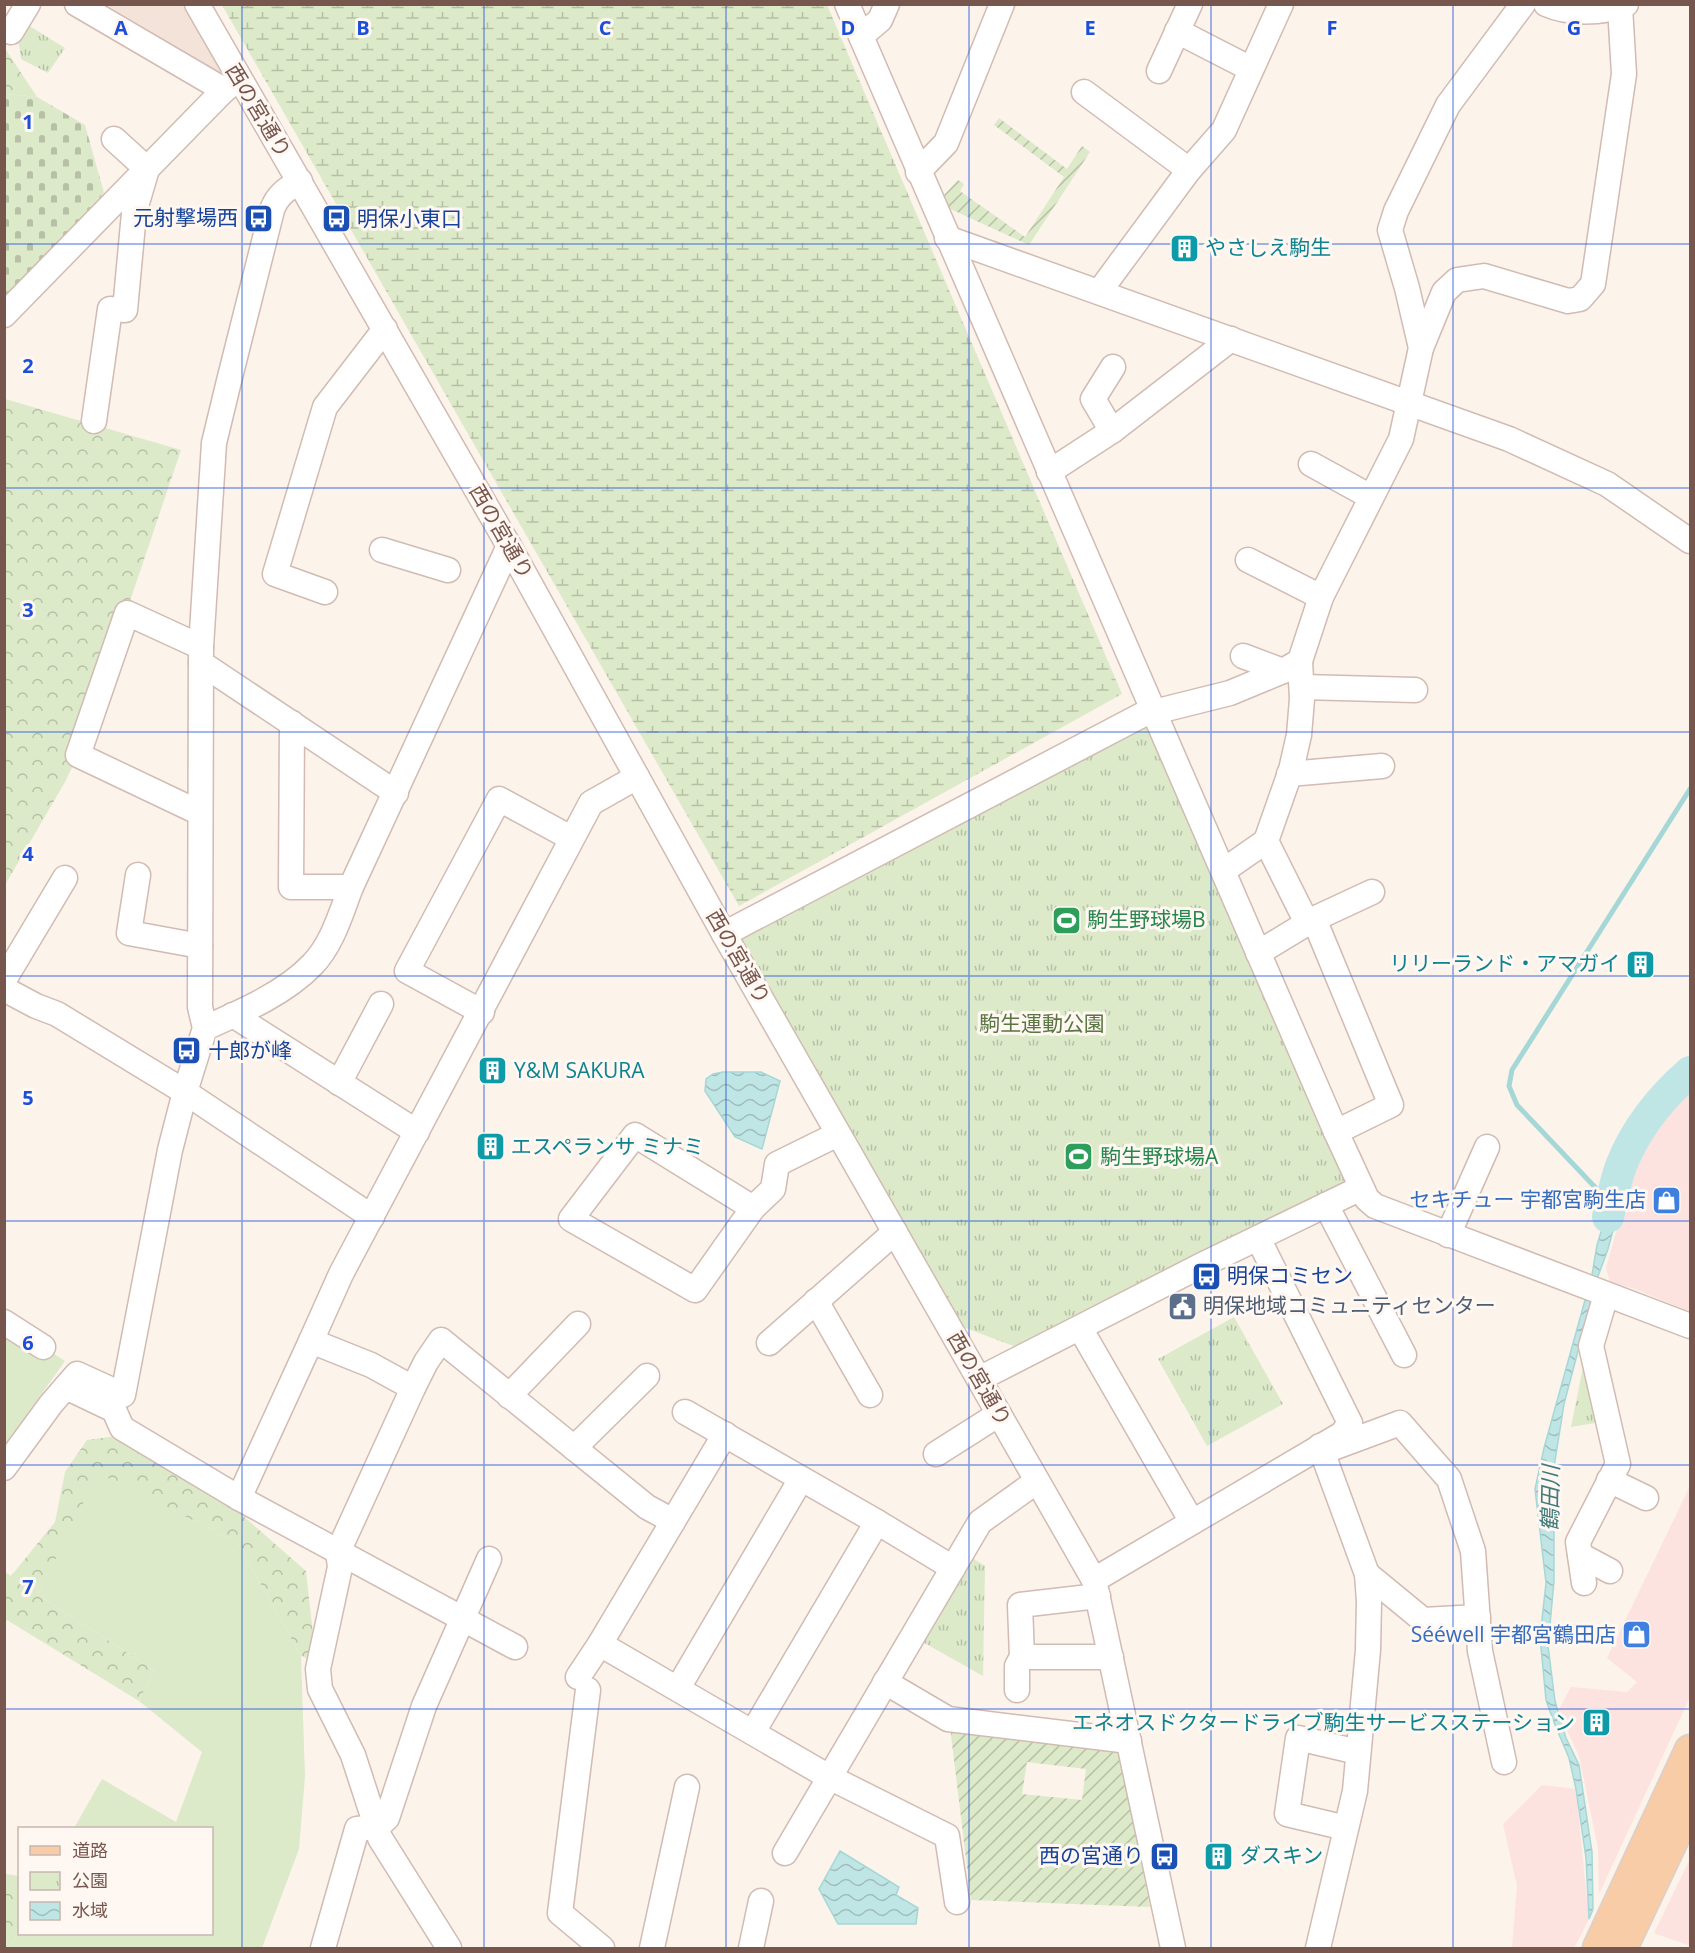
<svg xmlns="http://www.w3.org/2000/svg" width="1695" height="1953" font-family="'Open Sans','Noto Sans JP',sans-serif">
	<defs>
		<pattern id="forest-crowns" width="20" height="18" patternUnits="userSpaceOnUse" patternTransform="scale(1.5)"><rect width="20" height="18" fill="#dceac9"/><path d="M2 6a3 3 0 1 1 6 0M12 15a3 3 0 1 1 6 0" fill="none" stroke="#b7c0a5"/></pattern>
		<pattern id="wetland-marsh" width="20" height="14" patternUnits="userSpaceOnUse" patternTransform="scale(1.5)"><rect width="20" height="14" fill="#dceac9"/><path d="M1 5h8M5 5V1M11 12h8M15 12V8" fill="none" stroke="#b7c0a5"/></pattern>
		<pattern id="cemetery-stones" width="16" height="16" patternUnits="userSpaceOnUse" patternTransform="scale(1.5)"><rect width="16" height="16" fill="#dceac9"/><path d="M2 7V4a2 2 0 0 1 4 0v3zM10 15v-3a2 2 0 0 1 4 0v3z" fill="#b7c0a5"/></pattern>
		<pattern id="park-tufts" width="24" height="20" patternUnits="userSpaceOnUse" patternTransform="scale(1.5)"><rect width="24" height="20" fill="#dceac9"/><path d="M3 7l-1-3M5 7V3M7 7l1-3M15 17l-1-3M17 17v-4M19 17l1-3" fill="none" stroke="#b7c0a5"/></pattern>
		<pattern id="garden-furrows" width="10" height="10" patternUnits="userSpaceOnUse" patternTransform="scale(1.5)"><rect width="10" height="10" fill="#dceac9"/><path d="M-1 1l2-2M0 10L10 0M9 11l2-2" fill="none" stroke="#b7c0a5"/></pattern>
		<pattern id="water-waves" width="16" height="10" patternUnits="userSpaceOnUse" patternTransform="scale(1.5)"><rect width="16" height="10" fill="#bfe6e5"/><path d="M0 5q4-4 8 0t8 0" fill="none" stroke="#a0bdbc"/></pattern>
	</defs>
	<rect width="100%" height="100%" fill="#fcf3eb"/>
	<path fill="#f4e3d9" d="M77,5H197L239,80L224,90Z"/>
	<g fill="#fce3df">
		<path d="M1690,1087V1312L1635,1289L1610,1282L1606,1268L1636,1160L1650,1132L1674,1101Z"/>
		<path d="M1690,1486V1697L1599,1894L1598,1848L1579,1756L1558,1711L1571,1687L1627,1692L1637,1682L1607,1658Z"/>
		<path d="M1542,1785L1576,1789L1589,1919L1574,1948H1512L1517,1886L1503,1824Z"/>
		<path d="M1690,1859V1946L1654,1933Z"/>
	</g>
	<g fill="#dceac9">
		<path d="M5,1322L65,1361L5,1445Z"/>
		<path d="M97,1472L237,1542L301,1656L305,1776L299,1849L262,1948H10L19,1929L20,1934H212V1828H74L102,1779L176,1822L202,1752L139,1701L154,1670L38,1595Z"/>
	</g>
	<g fill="url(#forest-crowns)">
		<path d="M4,45L6,50L37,97L5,94Z"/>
		<path d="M5,399L181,450L78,755L65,782L5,885Z"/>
		<path d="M116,1436L233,1507L306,1571L316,1662L301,1656L237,1542L98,1473L38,1595L154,1670L139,1701L7,1620L5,1622V1572L11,1576L55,1522L65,1472L87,1440Z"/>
		<path d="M5,1874L19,1876V1929L10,1948H5Z"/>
	</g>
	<path fill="url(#wetland-marsh)" d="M222,5H827L1122,694L739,906Z"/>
	<path fill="url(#cemetery-stones)" d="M4,94L37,97L85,125L104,193L6,298H4Z"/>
	<g fill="url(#park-tufts)">
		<path d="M28,25L65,48L48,73L21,59L18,38Z"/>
		<path d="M1145,718L1349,1179L1016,1347L963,1327L738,936Z"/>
		<path d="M1234,1317L1283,1404L1207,1446L1158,1359Z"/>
		<path d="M1584,1362L1599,1415L1595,1423L1571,1427Z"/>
		<path d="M969,1556L985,1566L983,1676L921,1641Z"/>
	</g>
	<g fill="url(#garden-furrows)" fill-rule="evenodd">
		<path d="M999,118L1067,169L1082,146L1090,152L1029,245L946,207L943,196L958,180L964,184L960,191L1025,237L1064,177L994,125Z"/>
		<path d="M950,1727L1118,1744L1150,1907L971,1900ZM1027,1762L1086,1769L1082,1800L1022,1794Z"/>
	</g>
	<g fill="url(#water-waves)" stroke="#a6d7d7" stroke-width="1.5">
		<path d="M723,1072H761L780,1081L762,1149L735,1137L705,1091L706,1079L713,1074Z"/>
		<path d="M1690,1073V1085L1660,1109L1635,1150L1608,1249L1597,1279L1564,1404L1554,1467V1581L1548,1646L1555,1701L1566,1738L1579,1765L1592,1852L1593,1909L1589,1919L1586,1858L1576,1789L1569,1758L1555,1725L1546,1700L1540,1637L1546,1583L1535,1489L1544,1448L1592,1275L1597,1245L1628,1145L1647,1111L1661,1095Z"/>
		<path d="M840,1851L899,1887L896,1895L918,1908L916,1924H838L819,1889Z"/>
	</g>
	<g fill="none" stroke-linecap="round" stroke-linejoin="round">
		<path stroke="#a6d7d7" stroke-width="5" d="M1611,1204L1517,1105L1509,1086L1512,1070L1690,789"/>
		<path stroke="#bfe6e5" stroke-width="32" d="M1608,1217C1612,1200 1615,1182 1621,1166C1635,1130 1661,1097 1690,1072"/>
		<defs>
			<g id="minor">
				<path d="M77,4L224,90L237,81"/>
				<path d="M197,4L509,546L724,934L1094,1580L1173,1948"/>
				<path d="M847,4L1336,1132L1367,1199L1375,1206L1690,1326"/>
				<path d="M1546,4C1568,14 1603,14 1626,4"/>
				<path d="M4,29L11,32L28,4"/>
				<path d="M1177,31L1251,69"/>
				<path d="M861,36L880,20L887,4"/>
				<path d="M1159,71L1190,4"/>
				<path d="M1084,92L1189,170"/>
				<path d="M918,172L946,143L1002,4"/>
				<path d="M947,238L1509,439L1607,484L1690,541"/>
				<path d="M1099,292L1189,170L1224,130L1281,4"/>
				<path d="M4,315L224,90"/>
				<path d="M1421,348L1407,288L1390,230L1396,211L1448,105L1523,4"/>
				<path d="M94,421L110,309L125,310L134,213L147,169L114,139"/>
				<path d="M1112,431L1093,399L1113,367"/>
				<path d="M1311,464L1371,497"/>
				<path d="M1049,472L1112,431L1231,339"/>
				<path d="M382,550L448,570"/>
				<path d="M1248,560L1321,597"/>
				<path d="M325,592L275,574L325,407L385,329"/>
				<path d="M1243,656L1283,671"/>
				<path d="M201,663L396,793"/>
				<path d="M1302,687L1415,690"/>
				<path d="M292,723L291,887H351"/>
				<path d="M1289,774L1382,766"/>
				<path d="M200,813L78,755L127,613L201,647"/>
				<path d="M1266,841L1307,923"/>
				<path d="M1223,871L1266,841L1291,770L1299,735L1302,699L1300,661"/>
				<path d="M138,875L129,933L200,946"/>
				<path d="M1314,919L1391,1105L1336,1132"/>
				<path d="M724,934L1142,715L1230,693L1283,671L1300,661L1321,597L1401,439L1421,348L1444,292L1457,280L1484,276L1568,301L1580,299L1593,284L1624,74L1620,7"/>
				<path d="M1258,953L1314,919L1372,892"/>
				<path d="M4,980L65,878"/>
				<path d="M4,989L36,1006L57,1014L185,1092L372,1217"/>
				<path d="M482,1012L407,971L499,799L571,838"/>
				<path d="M233,1015L417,1132"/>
				<path d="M205,1028C241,1012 284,994 312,965C332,945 341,913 351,887L509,546"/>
				<path d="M339,1083L381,1004"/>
				<path d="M1326,1205L1404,1355"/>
				<path d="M753,1208L695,1290L571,1219L635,1135L753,1208L773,1189L777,1164L838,1134"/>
				<path d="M1448,1235L1487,1147"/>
				<path d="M816,1301L870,1395"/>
				<path d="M4,1322L43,1347"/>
				<path d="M1080,1328L1192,1522"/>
				<path d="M769,1343L895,1232"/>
				<path d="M979,1379L1202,1265L1361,1188"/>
				<path d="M66,1387L114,1410L122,1428L239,1498L515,1647"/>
				<path d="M413,1388L426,1362L441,1340L647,1507L673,1521"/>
				<path d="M509,1396L578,1324"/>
				<path d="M685,1412L877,1522L953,1568"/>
				<path d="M574,1448L647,1376"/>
				<path d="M1330,1449L1400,1423L1449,1479L1473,1551L1480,1651L1504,1762"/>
				<path d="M936,1454L999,1414"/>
				<path d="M4,1468L51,1404L77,1374L123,1395L170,1150L185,1092L205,1028L200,1007L201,647L213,459L214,443L229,381L272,210C277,195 287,189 300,181"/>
				<path d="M1609,1480L1646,1498"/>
				<path d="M239,1498L311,1341"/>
				<path d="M1580,1555L1610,1571"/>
				<path d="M1367,1574L1423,1620L1478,1617"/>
				<path d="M1094,1580L1342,1434L1350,1423L1258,1238"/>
				<path d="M1584,1583L1578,1542L1618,1464L1591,1346L1606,1295"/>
				<path d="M1098,1596L1020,1605L1022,1657H1111"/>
				<path d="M600,1644L829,1777L947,1836L957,1902"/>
				<path d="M578,1677L600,1644L725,1434"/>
				<path d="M885,1682L948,1719L1129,1741"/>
				<path d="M678,1688L801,1479"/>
				<path d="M588,1690L560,1913L602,1948"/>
				<path d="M1017,1690V1666L1022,1657"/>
				<path d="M753,1732L877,1522"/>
				<path d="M1346,1828L1287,1814L1298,1738L1358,1752"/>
				<path d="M785,1853L980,1522L1037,1481"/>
				<path d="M323,1948L357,1829L377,1827L387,1818L424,1706L489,1559"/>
				<path d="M449,1948L380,1838L353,1755L320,1689L318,1669L340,1567L338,1552L413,1388L371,1365L311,1341L341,1274L591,803L637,777"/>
				<path d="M652,1948L687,1787"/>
				<path d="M751,1948L761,1901"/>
				<path d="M1318,1948L1355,1791L1368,1650L1369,1601L1367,1574L1320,1446"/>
			</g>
			<g id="major">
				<path d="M1598,1948L1690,1750"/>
				<path d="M1622,1948L1690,1804"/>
			</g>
		</defs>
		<use href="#minor" stroke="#d1bbb3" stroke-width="27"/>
		<use href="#major" stroke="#d9d0cd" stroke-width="33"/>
		<use href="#minor" stroke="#fff" stroke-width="24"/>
		<use href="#major" stroke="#f8cca6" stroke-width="30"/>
	</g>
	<path fill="none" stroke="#1d4ed8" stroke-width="1.5" stroke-opacity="0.55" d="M242,4V1948M484,4V1948M726,4V1948M969,4V1948M1211,4V1948M1453,4V1948M4,244H1690M4,488H1690M4,732H1690M4,976H1690M4,1221H1690M4,1465H1690M4,1709H1690"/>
	<defs>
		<symbol id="bus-square" viewBox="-11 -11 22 22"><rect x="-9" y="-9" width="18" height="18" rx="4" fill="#1a4fb4" stroke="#fef7f2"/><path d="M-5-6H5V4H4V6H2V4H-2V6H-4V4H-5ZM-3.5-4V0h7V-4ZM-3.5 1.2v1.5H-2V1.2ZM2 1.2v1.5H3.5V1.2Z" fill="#fff"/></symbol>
		<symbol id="building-square" viewBox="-11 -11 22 22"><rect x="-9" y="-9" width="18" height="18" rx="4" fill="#0f9aa8" stroke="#fef7f2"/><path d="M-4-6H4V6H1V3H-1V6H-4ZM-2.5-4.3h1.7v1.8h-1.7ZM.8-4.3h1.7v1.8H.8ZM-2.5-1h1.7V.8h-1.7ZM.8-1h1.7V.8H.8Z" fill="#fff"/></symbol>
		<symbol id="stadium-square" viewBox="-11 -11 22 22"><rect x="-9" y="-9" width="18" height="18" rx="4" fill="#2e9e5b" stroke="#fef7f2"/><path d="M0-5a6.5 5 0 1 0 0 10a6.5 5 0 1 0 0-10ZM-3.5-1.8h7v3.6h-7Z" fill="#fff"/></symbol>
		<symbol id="shop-square" viewBox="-11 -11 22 22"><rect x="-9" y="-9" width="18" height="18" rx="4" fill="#3f7fe0" stroke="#fef7f2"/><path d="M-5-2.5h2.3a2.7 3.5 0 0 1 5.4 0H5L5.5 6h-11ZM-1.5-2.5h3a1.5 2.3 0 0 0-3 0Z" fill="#fff"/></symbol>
		<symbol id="civic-square" viewBox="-11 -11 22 22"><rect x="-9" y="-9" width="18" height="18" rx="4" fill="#5c6f8a" stroke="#fef7f2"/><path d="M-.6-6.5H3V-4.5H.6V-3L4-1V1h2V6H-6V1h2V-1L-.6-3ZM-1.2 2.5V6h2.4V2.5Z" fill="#fff"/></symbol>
	</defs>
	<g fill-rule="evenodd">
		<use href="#bus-square" x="242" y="202" width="33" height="33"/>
		<use href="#bus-square" x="320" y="202" width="33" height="33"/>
		<use href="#building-square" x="1168" y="232" width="33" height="33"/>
		<use href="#stadium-square" x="1050" y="904" width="33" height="33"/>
		<use href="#building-square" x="1624" y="948" width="33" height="33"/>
		<use href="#bus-square" x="170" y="1034" width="33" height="33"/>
		<use href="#building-square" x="476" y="1054" width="33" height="33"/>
		<use href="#building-square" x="474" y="1130" width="33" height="33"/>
		<use href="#stadium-square" x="1062" y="1140" width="33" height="33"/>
		<use href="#shop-square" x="1650" y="1184" width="33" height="33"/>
		<use href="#bus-square" x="1190" y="1260" width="33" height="33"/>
		<use href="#civic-square" x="1166" y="1290" width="33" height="33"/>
		<use href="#shop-square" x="1620" y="1618" width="33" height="33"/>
		<use href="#building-square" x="1580" y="1706" width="33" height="33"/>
		<use href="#bus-square" x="1148" y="1840" width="33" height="33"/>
		<use href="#building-square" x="1202" y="1840" width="33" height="33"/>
	</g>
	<g text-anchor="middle" stroke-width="6" stroke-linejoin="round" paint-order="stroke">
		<g font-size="21" fill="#77564e" stroke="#fef7f2">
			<text transform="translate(258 111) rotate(59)" y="7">西の宮通り</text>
			<text transform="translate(501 532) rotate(60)" y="7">西の宮通り</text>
			<text transform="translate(738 957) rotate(60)" y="7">西の宮通り</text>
			<text transform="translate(979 1379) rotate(60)" y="7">西の宮通り</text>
		</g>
		<g font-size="21" fill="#164399" stroke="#fef7f2" text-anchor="start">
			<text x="238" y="225" text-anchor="end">元射撃場西</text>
			<text x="357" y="226">明保小東口</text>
			<text x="208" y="1058">十郎が峰</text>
			<text x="1227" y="1283">明保コミセン</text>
			<text x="1144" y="1863" text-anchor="end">西の宮通り</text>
		</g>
		<g font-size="21" fill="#0d838f" stroke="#fef7f2" text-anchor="start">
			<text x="1205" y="255">やさしえ駒生</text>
			<text x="1620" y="971" text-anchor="end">リリーランド・アマガイ</text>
			<text x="514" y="1078">Y&amp;M SAKURA</text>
			<text x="511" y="1154">エスペランサ ミナミ</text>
			<text x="1575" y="1730" text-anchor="end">エネオスドクタードライブ駒生サービスステーション</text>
			<text x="1240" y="1863">ダスキン</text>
		</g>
		<g font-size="21" fill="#27864d" stroke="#fef7f2" text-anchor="start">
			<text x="1087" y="927">駒生野球場B</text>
			<text x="1100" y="1164">駒生野球場A</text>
		</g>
		<g font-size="21" fill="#5a7643" stroke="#fef7f2">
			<text x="1042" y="1031">駒生運動公園</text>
		</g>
		<g font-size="21" fill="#366cbe" stroke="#fef7f2" text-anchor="end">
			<text x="1646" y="1207">セキチュー 宇都宮駒生店</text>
			<text x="1616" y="1642">Sééwell 宇都宮鶴田店</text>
		</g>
		<g font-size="21" fill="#4e5e75" stroke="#fef7f2" text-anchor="start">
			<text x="1203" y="1313">明保地域コミュニティセンター</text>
		</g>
		<g font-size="22" font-style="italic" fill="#427b7b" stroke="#fef7f2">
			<text transform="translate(1550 1498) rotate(-89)" y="8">鶴田川</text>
		</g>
	</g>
	<g font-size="20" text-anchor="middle" font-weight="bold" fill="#1d4ed8" stroke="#fef7f2" stroke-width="6" stroke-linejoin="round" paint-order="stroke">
		<text x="121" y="35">A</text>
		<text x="363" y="35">B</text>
		<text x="605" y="35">C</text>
		<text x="848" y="35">D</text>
		<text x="1090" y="35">E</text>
		<text x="1332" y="35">F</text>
		<text x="1574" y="35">G</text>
		<text x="28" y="129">1</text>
		<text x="28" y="373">2</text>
		<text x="28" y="617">3</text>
		<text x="28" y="861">4</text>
		<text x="28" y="1105">5</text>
		<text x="28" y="1350">6</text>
		<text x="28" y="1594">7</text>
	</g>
	<rect width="1695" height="1953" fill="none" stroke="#77564e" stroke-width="12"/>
	<rect x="18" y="1827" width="195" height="108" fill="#fef7f2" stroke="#c8b7b0" stroke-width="1.5"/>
	<rect x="30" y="1846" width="30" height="9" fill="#f8cca6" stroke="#c8b7b0" stroke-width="1.5"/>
	<text x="72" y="1857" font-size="18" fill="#77564e">道路</text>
	<rect x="30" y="1872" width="30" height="18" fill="url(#park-tufts)" stroke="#c8b7b0" stroke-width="1.5"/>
	<text x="72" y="1887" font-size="18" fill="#77564e">公園</text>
	<rect x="30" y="1902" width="30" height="18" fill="url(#water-waves)" stroke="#c8b7b0" stroke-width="1.5"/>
	<text x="72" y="1917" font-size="18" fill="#77564e">水域</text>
</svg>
